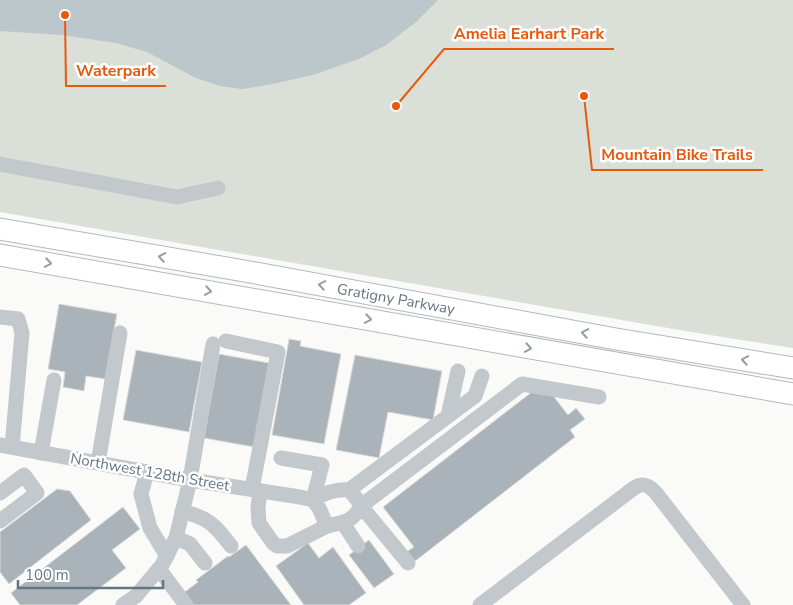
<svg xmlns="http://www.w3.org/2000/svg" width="793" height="605" font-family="'Nunito Sans',sans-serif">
	<rect width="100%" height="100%" fill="#fafaf8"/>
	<path fill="#dadfd7" d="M0,0H793V348L691,332L0,212Z"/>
	<path fill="#bbc7cb" d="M0,0H438L416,22L386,45L361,58L316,74L273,84L242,89L220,86L196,78L147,52L116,43L62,35L0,31Z"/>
	<g fill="#aab3b9" stroke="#dcdcda">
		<path d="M59,304L117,314L105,379L86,376L84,391L63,387L65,372L48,369Z"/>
		<path d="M289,339L301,341L300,346L341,354L324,444L272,435Z"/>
		<path d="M136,350L202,362L189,432L123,420Z"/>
		<path d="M219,354L269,363L254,447L204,438Z"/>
		<path d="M355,355L442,371L433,420L388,412L379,458L336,450Z"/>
		<path d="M537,388L548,389L568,415L576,408L585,419L570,430L575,437L414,562L406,552L414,547L383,507Z"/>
		<path d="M57,489L70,491L91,520L9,584L0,572V532Z"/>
		<path d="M123,507L140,529L112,550L126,568L77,605H20L11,593Z"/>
		<path d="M369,540L394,574L374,588L349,555Z"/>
		<path d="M308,543L319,558L333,547L366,593L349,605H304L276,566Z"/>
		<path d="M246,545L291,605H190L182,594L198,582L196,580L228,556L229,557Z"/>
	</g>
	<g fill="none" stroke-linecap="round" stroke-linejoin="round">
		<defs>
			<g id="highway">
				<path d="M0,229L250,272L616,339L793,368"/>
				<path d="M0,255L793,394"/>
			</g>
		</defs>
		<use href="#highway" stroke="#b4b9bd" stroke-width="23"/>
		<g stroke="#c3c8cc" stroke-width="15">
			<path d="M0,164L177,197L218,188"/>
			<path d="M0,317L18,319L22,333L12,447"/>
			<path d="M226,341L278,352L252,489"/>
			<path d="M448,416L458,371"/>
			<path d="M0,445L190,480L300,497L313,500C324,493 335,489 349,490L356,498L361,506C352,523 343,522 327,526L319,508L313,500L322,465L281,458"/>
			<path d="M41,453L54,380"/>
			<path d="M98,463L120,333"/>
			<path d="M147,472L141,494L150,528L167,556"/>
			<path d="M349,490L475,396L482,376"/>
			<path d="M260,491L258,508L259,523L273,543L277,546H287L327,526"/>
			<path d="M0,493L24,475L37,493L0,521"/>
			<path d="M182,512C207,516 216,526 231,546"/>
			<path d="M343,523L358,546"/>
			<path d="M176,538L190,544L205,563"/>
			<path d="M408,563L361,506L522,384L599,397"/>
			<path d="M159,569L186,605"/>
			<path d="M123,605L136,596L162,565L176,538L190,480L213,344"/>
			<path d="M480,605L634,488C643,482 649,485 656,493L743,605"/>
		</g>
		<use href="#highway" stroke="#fff" stroke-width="21"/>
	</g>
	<defs><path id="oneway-chevron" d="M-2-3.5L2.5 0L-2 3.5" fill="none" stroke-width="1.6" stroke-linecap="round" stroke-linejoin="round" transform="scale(1.25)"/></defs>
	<g stroke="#939fa8">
		<use href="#oneway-chevron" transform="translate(162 257) rotate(-170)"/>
		<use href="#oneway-chevron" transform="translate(48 263) rotate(10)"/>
		<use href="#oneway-chevron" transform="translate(322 285) rotate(-170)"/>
		<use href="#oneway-chevron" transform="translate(208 291) rotate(10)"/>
		<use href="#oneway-chevron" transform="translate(368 319) rotate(10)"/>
		<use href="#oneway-chevron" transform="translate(585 333) rotate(-170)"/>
		<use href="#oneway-chevron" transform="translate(528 348) rotate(10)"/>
		<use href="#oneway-chevron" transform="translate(745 360) rotate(-170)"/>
	</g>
	<g text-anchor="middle" stroke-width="5" stroke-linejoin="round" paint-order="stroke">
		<g font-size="15" fill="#657683" stroke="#fff">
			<text transform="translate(396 299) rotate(10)" y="5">Gratigny Parkway</text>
			<text transform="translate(150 472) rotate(10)" y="5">Northwest 128th Street</text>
		</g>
	</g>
	<path fill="none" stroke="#e8590c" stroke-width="2" d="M396 106L444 49H614M65 15L66 86H166M584 96L592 170H763"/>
	<g fill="#e8590c" stroke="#fff" stroke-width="2">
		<circle cx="396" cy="106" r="5"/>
		<circle cx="65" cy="15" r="5"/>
		<circle cx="584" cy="96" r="5"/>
	</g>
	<g font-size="16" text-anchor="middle" font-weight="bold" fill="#e8590c" stroke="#fff" stroke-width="5" stroke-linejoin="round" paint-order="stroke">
		<text x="529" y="39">Amelia Earhart Park</text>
		<text x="116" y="76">Waterpark</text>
		<text x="677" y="160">Mountain Bike Trails</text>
	</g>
	<path d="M18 580v8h145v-8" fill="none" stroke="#657683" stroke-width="2.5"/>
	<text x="25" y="580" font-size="15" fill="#657683" stroke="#ffffff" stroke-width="4" paint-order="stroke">100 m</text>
</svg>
